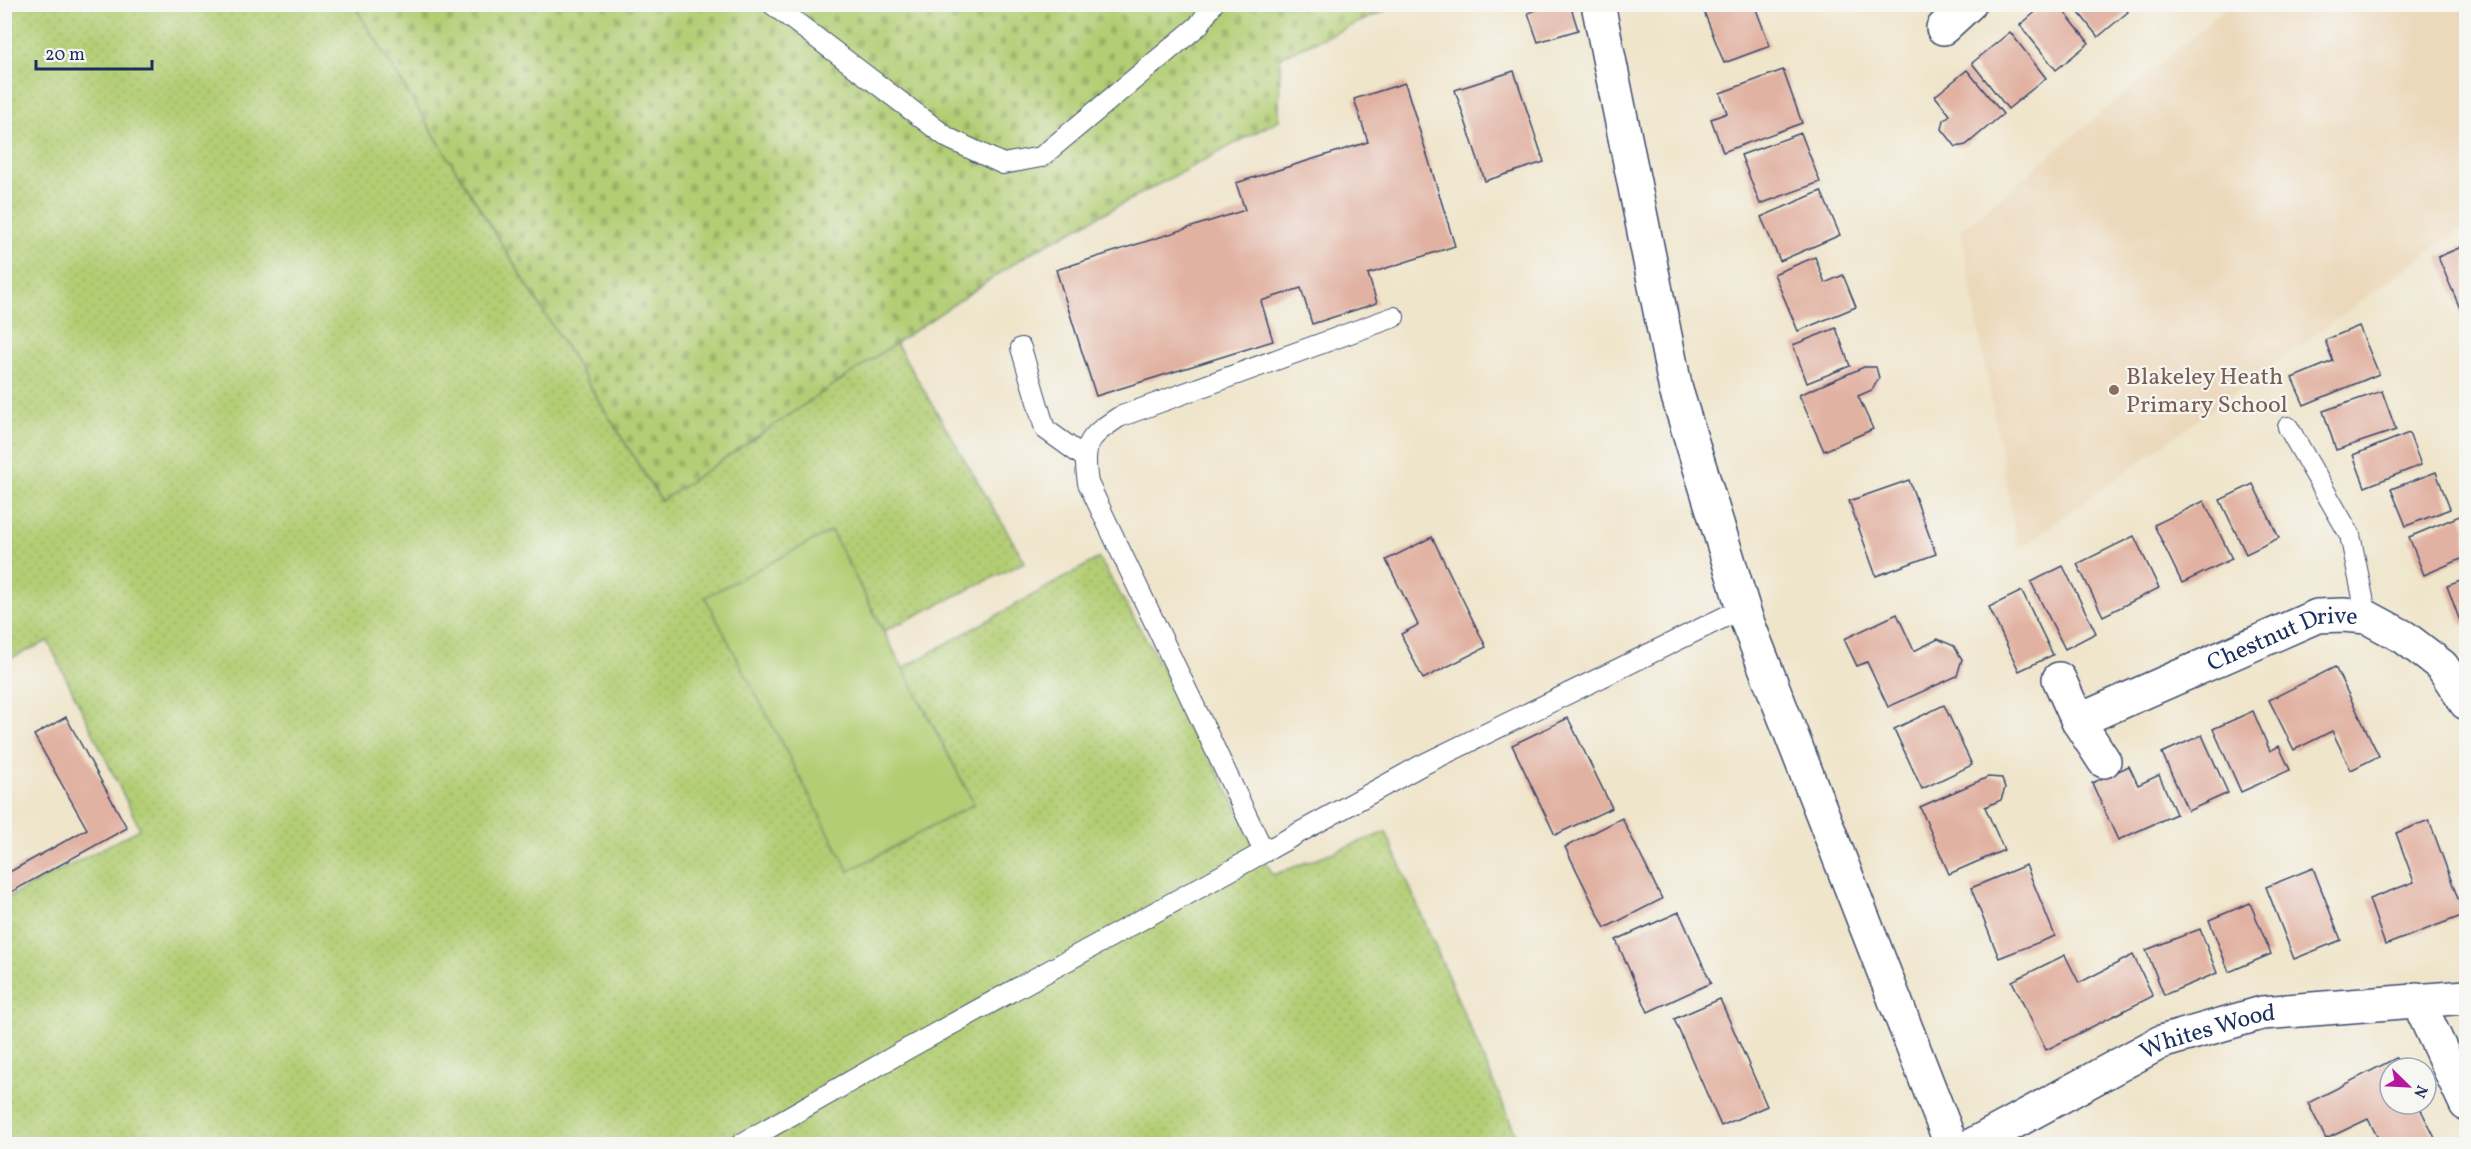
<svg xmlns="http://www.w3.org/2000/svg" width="2471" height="1149" font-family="Vollkorn,serif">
	<defs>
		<pattern id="grass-dots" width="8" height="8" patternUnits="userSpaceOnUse" patternTransform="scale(1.5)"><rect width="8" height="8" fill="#b2cd73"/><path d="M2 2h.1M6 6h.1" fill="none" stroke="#98b066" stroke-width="1.8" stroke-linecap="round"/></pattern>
		<pattern id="cemetery-stones" width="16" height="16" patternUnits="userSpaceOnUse" patternTransform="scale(1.5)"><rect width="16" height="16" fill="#b2cd73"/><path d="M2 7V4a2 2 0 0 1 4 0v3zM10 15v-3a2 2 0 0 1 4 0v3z" fill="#98b066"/></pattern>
	</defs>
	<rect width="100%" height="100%" fill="#f6f6f2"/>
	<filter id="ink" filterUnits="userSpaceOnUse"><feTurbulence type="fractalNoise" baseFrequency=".0167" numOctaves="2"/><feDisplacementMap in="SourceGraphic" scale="12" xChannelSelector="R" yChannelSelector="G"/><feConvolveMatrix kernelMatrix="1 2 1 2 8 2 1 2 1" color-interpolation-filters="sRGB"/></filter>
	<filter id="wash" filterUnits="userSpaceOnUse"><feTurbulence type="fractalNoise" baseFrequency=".008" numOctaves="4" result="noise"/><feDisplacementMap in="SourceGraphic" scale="24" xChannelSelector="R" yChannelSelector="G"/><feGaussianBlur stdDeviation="1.35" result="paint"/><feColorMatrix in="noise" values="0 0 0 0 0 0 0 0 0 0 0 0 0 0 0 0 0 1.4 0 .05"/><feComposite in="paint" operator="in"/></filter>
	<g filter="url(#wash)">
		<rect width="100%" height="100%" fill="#efe5cb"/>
		<path fill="#ecd8ba" d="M2230,5H2466V225L2018,550L1961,230Z"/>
		<path fill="url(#grass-dots)" stroke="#667e68" stroke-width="1.5" d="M5,5H354L661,501L896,343L1025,562L884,631L831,531L849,870L974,804L903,668L1099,558L1153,651L1273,875L1386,832L1520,1144H5V899L140,829L48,641L5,661Z"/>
		<path fill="url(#cemetery-stones)" stroke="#667e68" stroke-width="1.5" d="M354,5H1398L1280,57L1279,120L1030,253L661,501Z"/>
		<path fill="#b2cd73" stroke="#667e68" stroke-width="1.5" d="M831,531L974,804L849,871L705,597Z"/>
		<g id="blocks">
			<g fill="#e1b1a1">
				<path d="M1553,4H1570L1578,30L1538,42L1528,13Z"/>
				<path d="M1701,4H1754L1770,46L1724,63Z"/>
				<path d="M2045,4H2058L2089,43L2056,70L2020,25Z"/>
				<path d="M2072,4H2122L2128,12L2098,37Z"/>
				<path d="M2010,32L2046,78L2008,109L1972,63Z"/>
				<path d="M1783,70L1802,123L1723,152L1711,119L1727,113L1720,93Z"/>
				<path d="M1967,70L2003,114L1966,145L1956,147L1942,129L1944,120L1950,115L1935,96Z"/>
				<path d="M1514,71L1544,162L1485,181L1455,90Z"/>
				<path d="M1405,83L1455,246L1368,274L1377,303L1312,324L1301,288L1261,301L1273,341L1096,396L1056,270L1245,210L1236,183L1368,142L1354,99Z"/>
				<path d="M1801,133L1820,182L1760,204L1741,155Z"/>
				<path d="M1821,191L1840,235L1780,261L1761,217Z"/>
				<path d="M2466,245V311L2462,313L2438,257Z"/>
				<path d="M1815,257L1825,283L1843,275L1856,307L1798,331L1774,274Z"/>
				<path d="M2359,326L2379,374L2304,405L2292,378L2333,361L2325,340Z"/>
				<path d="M1836,328L1850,366L1807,383L1793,345Z"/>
				<path d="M1864,367H1876L1879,378L1872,390L1858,396L1873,429L1824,451L1799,395Z"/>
				<path d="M2382,391L2396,430L2336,450L2323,411Z"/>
				<path d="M2409,433L2421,465L2365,487L2353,455Z"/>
				<path d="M2436,472L2450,509L2406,526L2391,489Z"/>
				<path d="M1909,480L1936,554L1876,576L1849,501Z"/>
				<path d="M2253,484L2279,538L2246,554L2220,500Z"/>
				<path d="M2204,501L2232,559L2182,583L2154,525Z"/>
				<path d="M2462,515L2466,527V557L2424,575L2409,537Z"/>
				<path d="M2134,536L2159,588L2103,616L2077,564Z"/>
				<path d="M1432,537L1486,647L1423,679L1401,634L1418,625L1386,560Z"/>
				<path d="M2063,566L2096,633L2065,649L2031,582Z"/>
				<path d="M2466,579V622L2461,624L2447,586Z"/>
				<path d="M2022,591L2053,655L2019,671L1989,607Z"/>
				<path d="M1897,614L1914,651L1938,639L1954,646L1962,659L1957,676L1888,707L1867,662L1857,666L1844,639Z"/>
				<path d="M2335,667L2379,756L2351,770L2332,731L2294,750L2269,700Z"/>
				<path d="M1944,705L1972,765L1922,789L1894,729Z"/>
				<path d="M2253,711L2270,751L2279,746L2290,770L2241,792L2213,729Z"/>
				<path d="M66,717L127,828L4,896V875L87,829L34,735Z"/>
				<path d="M1568,718L1612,808L1555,835L1512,745Z"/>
				<path d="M2202,735L2228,793L2188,811L2162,753Z"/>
				<path d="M2129,766L2138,785L2159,775L2176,814L2118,840L2092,783Z"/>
				<path d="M1988,777L2002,778L2005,788L2001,800L1985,807L2004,850L1949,874L1920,807Z"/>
				<path d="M1622,818L1662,899L1605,928L1565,847Z"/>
				<path d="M2429,820L2464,915L2385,945L2369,899L2414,882L2396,833Z"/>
				<path d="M2026,865L2055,936L1999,958L1971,888Z"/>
				<path d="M2313,868L2341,940L2294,959L2266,887Z"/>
				<path d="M2250,903L2271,954L2229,972L2209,920Z"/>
				<path d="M1679,912L1711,983L1648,1012L1616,940Z"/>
				<path d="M2200,929L2217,973L2164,995L2146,950Z"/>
				<path d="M2065,955L2079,983L2133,955L2153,996L2046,1050L2012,981Z"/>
				<path d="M1720,999L1767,1106L1721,1126L1674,1019Z"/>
				<path d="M2396,1058L2400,1068H2390V1104H2418L2437,1142L2431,1144H2381L2368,1119L2326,1139L2308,1103Z"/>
			</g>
		</g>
	</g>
	<g filter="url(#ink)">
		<use href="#blocks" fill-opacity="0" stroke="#3b4a6e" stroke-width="1.5"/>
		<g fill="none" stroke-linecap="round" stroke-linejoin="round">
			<defs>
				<g id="service">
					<path d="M772,4L948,138L1003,164L1041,157L1199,25L1213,4"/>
					<path d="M1021,348L1045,429L1084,457"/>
					<path d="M2288,427L2350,535L2367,617"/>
					<path d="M1264,852L1088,483C1082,444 1087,438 1119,417L1394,317"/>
					<path d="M741,1144L907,1049L1420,766L1743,608"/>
				</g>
				<g id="minor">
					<path d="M1598,4L1676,390L1747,621L1951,1144"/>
					<path d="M1943,28L1969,4"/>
					<path d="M2059,679L2078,721L2104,761"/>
					<path id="s1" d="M2078,721L2317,616L2343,615L2367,617L2404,637L2442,666L2466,703"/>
					<path d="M2417,999L2466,1104"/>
					<path id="s2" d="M1974,1144L2161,1042L2262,1013L2466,997"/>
				</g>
			</defs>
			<use href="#service" stroke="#3b4a6e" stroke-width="22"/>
			<use href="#minor" stroke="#3b4a6e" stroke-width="36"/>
			<use href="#service" stroke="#fff" stroke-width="20"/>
			<use href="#minor" stroke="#fff" stroke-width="33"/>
		</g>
	</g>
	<circle fill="#8d6e63" stroke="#f6f6f2" stroke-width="2" cx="2114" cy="390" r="6"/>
	<g text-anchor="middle" stroke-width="4.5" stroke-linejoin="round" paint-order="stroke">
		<g font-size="24" fill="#785e54" stroke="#f6f6f2" text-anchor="start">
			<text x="2126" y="384">Blakeley Heath<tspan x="2126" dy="28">Primary School</tspan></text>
		</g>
		<g font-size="24" fill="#1b2f5e" stroke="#f6f6f2">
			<text dy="8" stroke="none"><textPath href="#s1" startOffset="222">Chestnut Drive</textPath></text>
			<text dy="8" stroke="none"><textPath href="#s2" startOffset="261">Whites Wood</textPath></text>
		</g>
	</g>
	<rect width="2471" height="1149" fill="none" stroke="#f6f6f2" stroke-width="24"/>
	<g transform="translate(2408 1086) rotate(114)"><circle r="28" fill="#f6f6f2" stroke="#9ea6b7" stroke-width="1.5"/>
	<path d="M0-4.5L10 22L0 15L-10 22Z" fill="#b5179e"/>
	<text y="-9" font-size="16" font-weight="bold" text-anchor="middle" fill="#1b2f5e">N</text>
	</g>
	<path d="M36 60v9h116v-9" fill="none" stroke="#1b2f5e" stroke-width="3"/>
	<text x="45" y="60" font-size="18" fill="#1b2f5e" stroke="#f6f6f2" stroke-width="4.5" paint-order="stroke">20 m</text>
</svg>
